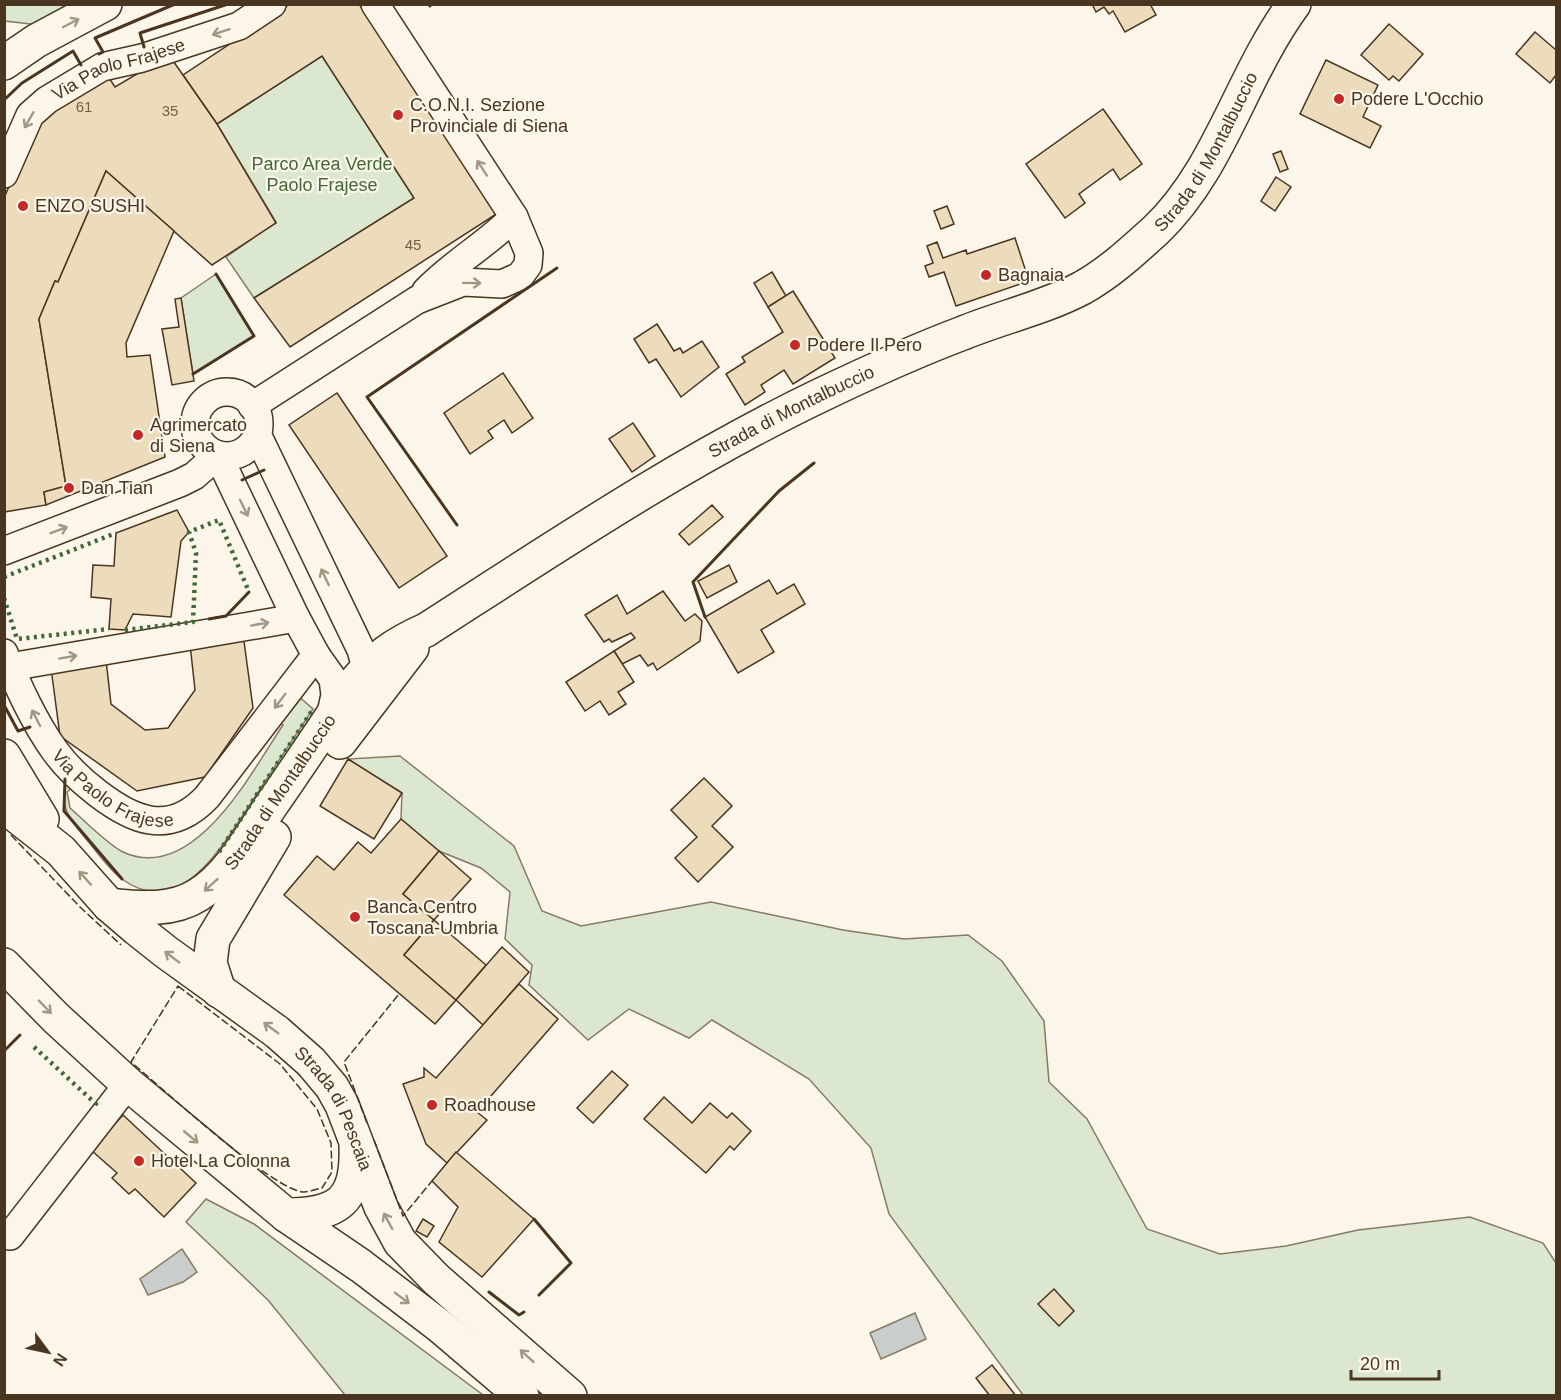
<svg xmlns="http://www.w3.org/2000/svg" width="1561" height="1400" font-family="Arial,sans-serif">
	<rect width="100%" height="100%" fill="#fbf6e9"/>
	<g fill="#dce7d0" stroke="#887966" stroke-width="1.5">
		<path d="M5,5H67L70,8L39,25L5,21Z"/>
		<path d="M322,56L414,198L254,298L226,257L276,222L217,124Z"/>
		<path d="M216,274L254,336L193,374L181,298Z"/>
		<path d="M297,695L313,709C291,742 269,775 247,809C221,848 179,921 122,879C110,870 100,856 91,845C75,825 56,808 67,781L74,786L67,792L70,808C85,821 107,844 123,852C194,885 252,771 283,725L277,719Z"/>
		<path d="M400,756L514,846L542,911L581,926L711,902L843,930L904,939L968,935L1002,961L1044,1021L1049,1082L1087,1119L1147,1229L1220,1254L1286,1246L1358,1230L1470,1217L1543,1243L1556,1263V1395H1023L889,1214L871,1148L809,1079L712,1020L689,1038L629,1009L588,1040L529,985L532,965L505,939L510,892L481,868L439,851L401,819L402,793L348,759Z"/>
		<path d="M206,1199L254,1224L483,1395H345L268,1300L186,1222Z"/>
	</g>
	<g fill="#c9cecd" stroke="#887966" stroke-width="1.5">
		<path d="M182,1249L197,1272L183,1282L148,1295L140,1279Z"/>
		<path d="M915,1313L926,1339L881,1359L870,1333Z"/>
	</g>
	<g fill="#ecdcbc" stroke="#4a3520" stroke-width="1.5">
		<path d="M290,4H359L501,211L290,347L254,298L414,198L322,56L217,124L183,75Z"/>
		<path d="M1092,4H1150L1156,15L1125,32L1113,11L1109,14L1104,7L1096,12Z"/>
		<path d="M1389,24L1423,54L1399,81L1393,76L1389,80L1361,55Z"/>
		<path d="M1535,32L1556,50V75L1550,83L1516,54Z"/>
		<path d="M169,55L217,124L276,223L212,265L106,171L58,282L55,281L39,319L66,486L44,492L46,505L4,512V198L42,110L104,70L115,87Z"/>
		<path d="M1326,60L1378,85L1363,117L1381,126L1370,148L1300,114Z"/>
		<path d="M1103,109L1142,164L1120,180L1113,169L1079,194L1085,203L1065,218L1026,164Z"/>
		<path d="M1281,151L1288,169L1280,172L1273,154Z"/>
		<path d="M106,171L174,231L126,343L127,357L150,355L165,457L46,505L44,492L66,486L39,319L55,281L58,282Z"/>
		<path d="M1276,177L1291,187L1275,211L1261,201Z"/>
		<path d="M947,206L954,224L941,229L934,211Z"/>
		<path d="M1015,238L1029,281L956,306L944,272L929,277L925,266L933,263L927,246L937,242L943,258L966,250L967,254Z"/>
		<path d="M772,272L786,296L768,307L754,283Z"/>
		<path d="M793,291L835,358L793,384L784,370L761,385L765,392L745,405L726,374L745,362L742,357L783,332L768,307Z"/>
		<path d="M181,298L194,381L172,385L162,329L179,327L175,299Z"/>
		<path d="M657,324L674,351L680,348L683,353L702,341L719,367L681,397L656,359L649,363L634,339Z"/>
		<path d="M503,373L533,418L512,433L504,420L488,431L493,438L470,454L444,413Z"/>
		<path d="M337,393L447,556L399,588L289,425Z"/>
		<path d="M633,423L655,456L632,472L609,439Z"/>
		<path d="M712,505L723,517L689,545L679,534Z"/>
		<path d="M177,510L189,532L181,541L171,617L133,614L125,630L109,629L111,599L91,597L93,565L114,566L116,533Z"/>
		<path d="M729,565L737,582L707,598L698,581Z"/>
		<path d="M769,580L777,594L794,584L805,604L761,630L774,652L738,673L705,617Z"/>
		<path d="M663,591L685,621L695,614L702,621L700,641L657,670L653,663L648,666L640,655L622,664L614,651L635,638L631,633L612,642L609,639L604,642L585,615L617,595L627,614Z"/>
		<path d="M243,634L253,708L205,777L137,791L60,736L51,668L106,660L111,704L145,730L168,728L195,690L190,644Z"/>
		<path d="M614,651L634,682L618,692L626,704L609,715L600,701L585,711L566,682Z"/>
		<path d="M348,759L402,793L374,839L320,806Z"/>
		<path d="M704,778L732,806L712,826L733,847L698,882L675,858L697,837L671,810Z"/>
		<path d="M401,819L439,851L403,894L434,920L404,955L456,1000L435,1024L284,895L317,856L334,870L358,842L371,853Z"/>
		<path d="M439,851L471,879L434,920L403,894Z"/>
		<path d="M434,920L486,965L456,1000L404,955Z"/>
		<path d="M502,947L529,972L483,1025L456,1000Z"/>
		<path d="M519,984L558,1019L477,1112L487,1120L447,1163L426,1144L403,1084L424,1077V1068L436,1078Z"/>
		<path d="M612,1071L628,1085L593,1123L577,1108Z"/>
		<path d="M664,1097L692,1123L710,1103L727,1118L732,1113L751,1131L734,1150L730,1146L706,1173L644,1119Z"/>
		<path d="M123,1115L196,1183L164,1217L135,1189L129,1194L112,1178L117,1173L91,1150Z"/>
		<path d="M456,1152L534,1219L482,1277L439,1242L458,1207L432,1181Z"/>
		<path d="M423,1219L434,1226L427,1237L416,1231Z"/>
		<path d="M1054,1289L1074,1311L1059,1326L1038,1304Z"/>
		<path d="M992,1365L1016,1396H990L976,1378Z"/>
	</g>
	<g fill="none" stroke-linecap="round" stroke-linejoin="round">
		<defs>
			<g id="street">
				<path id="s1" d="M4,174L30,115L47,100L102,67L142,58L239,26L272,4"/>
				<path d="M426,291C453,263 486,245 514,217"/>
				<circle cx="227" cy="424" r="32"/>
				<path d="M252,406L417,300L463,282L502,284L520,276L528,265L529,253L514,217L375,4"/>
				<path d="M257,434L361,650L366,668L361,687"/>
				<path d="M4,551L180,483L194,476L218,455L296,618L316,655L333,679L335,695L330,718"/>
				<path id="s2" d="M4,653C18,686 34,722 55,751C73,776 118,815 150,820C172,824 192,813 207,797L316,655"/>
				<path d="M10,667L296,618"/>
				<path d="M4,1232L10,1236L128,1084"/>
			</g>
			<g id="secondary">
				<path d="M340,742L412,648"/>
				<path id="s3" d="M109,905C139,908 171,912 198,895C229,876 250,837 270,807C298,767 325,726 352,686C373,659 396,643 426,630C555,547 683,461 821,395C867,373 915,351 963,333C1002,317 1044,308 1082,288C1109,273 1133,251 1156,230C1220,169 1241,76 1294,4"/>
				<path d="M219,991L210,963L213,939L274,837"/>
			</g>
			<g id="primary">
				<path d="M4,756L42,819"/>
				<path id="s4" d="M4,799L18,817L61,851L109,905L137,929L166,952L277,1032L311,1062L332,1087L342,1105L381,1207L400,1242L436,1279L570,1396"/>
				<path d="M4,965L56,1018L128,1084L286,1215L361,1266L441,1327L522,1396"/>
				<path d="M286,1215C337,1215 358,1202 356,1147"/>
			</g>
			<path id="highway" d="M4,63L36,41L105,4"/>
		</defs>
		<use href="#street" stroke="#4a3520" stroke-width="30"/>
		<use href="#secondary" stroke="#4a3520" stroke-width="36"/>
		<use href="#primary" stroke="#4a3520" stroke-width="36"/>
		<use href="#highway" stroke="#4a3520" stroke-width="36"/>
		<use href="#street" stroke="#fbf6e9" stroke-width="27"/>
		<use href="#secondary" stroke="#fbf6e9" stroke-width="33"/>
		<use href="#primary" stroke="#fbf6e9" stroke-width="33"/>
		<use href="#highway" stroke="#fbf6e9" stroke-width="33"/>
		<g stroke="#436837" stroke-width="4.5" stroke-dasharray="3 4.5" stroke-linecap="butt">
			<path d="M4,577L116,533"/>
			<path d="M4,598L17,639L109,629"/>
			<path d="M125,630L193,622L196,553L189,532L219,520L249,592"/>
			<path d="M219,852L313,709"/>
			<path d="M34,1047L96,1104L94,1107"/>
		</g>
		<g stroke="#4a3520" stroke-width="1.5" stroke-dasharray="8 3" stroke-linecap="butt">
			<path d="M11,835L80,907L121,945"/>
			<path d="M178,986L280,1064L317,1109L331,1143L332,1172L322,1188C317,1189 309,1192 304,1192C273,1191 160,1086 131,1062Z"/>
			<path d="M367,1123L344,1062L399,994"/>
			<path d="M374,1140L403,1216L432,1181"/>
		</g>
		<g stroke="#4a3520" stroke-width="3">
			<path d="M429,4L430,6"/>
			<path d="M144,47L140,33L228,4"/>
			<path d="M99,54L103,52L95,38L175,4"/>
			<path d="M4,100L22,83L73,51L81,65"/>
			<path d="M193,374L254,336L216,274"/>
			<path d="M242,480L264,470"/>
			<path d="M457,525L367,397L557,268"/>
			<path d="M705,617L693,582L779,491L814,463"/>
			<path d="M209,619L226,616L249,592"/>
			<path d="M4,705L18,731L30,727"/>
			<path d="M65,779L64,811L122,879"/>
			<path d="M4,1051L20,1035"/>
			<path d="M534,1219L571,1263L539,1295"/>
			<path d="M489,1292L519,1315L524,1312"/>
		</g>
	</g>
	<defs><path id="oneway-shaft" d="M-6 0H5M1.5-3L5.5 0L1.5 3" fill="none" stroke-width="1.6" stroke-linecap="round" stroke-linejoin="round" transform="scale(1.5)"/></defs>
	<g stroke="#a29684">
		<use href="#oneway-shaft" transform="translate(71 23) rotate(-28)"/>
		<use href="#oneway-shaft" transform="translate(221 32) rotate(162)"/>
		<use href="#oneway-shaft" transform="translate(29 120) rotate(120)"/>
		<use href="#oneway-shaft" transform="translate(482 168) rotate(-123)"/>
		<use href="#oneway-shaft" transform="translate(472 283) rotate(1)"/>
		<use href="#oneway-shaft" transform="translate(244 508) rotate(64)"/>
		<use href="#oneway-shaft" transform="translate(59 530) rotate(-21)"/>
		<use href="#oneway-shaft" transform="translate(325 577) rotate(-115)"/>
		<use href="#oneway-shaft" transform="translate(260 624) rotate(-10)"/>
		<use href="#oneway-shaft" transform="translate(68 657) rotate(-10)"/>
		<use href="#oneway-shaft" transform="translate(280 701) rotate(127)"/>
		<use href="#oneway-shaft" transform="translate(36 718) rotate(-117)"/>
		<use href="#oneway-shaft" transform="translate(85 878) rotate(-132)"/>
		<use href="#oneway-shaft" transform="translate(211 885) rotate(138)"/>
		<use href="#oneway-shaft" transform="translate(172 957) rotate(-143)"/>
		<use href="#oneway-shaft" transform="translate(45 1007) rotate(46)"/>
		<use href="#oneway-shaft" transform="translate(271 1028) rotate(-144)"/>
		<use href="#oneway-shaft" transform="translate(191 1137) rotate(40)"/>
		<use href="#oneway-shaft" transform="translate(388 1221) rotate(-118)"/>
		<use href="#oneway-shaft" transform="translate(402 1298) rotate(37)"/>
		<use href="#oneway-shaft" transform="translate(527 1356) rotate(-138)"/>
	</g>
	<g fill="#c62828" stroke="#fbf6e9" stroke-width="2">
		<circle cx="1339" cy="99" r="6"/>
		<circle cx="398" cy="115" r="6"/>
		<circle cx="23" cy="206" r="6"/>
		<circle cx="986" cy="275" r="6"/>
		<circle cx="795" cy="345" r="6"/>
		<circle cx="138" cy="435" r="6"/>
		<circle cx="69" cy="488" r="6"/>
		<circle cx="355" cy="917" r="6"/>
		<circle cx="432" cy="1105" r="6"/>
		<circle cx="139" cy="1161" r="6"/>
	</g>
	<g text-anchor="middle" stroke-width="4.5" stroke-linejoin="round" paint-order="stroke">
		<g font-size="15" fill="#725f47">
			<text x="84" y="112">61</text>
			<text x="170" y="116">35</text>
			<text x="413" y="250">45</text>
		</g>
		<g font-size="18" fill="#4a3520" stroke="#fbf6e9">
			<text dy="6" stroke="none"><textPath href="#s1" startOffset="166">Via Paolo Frajese</textPath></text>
			<text dy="6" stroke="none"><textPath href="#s3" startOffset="1376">Strada di Montalbuccio</textPath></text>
			<text dy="6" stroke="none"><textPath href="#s3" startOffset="872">Strada di Montalbuccio</textPath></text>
			<text dy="6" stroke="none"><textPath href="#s2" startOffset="183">Via Paolo Frajese</textPath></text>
			<text dy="6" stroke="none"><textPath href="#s3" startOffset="224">Strada di Montalbuccio</textPath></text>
			<text dy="6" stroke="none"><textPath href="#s4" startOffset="458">Strada di Pescaia</textPath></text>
		</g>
		<g font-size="18" fill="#4a3520" stroke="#fbf6e9" text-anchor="start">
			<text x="1351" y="105">Podere L'Occhio</text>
			<text x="410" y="111">C.O.N.I. Sezione<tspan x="410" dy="21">Provinciale di Siena</tspan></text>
			<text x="35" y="212">ENZO SUSHI</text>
			<text x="998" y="281">Bagnaia</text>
			<text x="807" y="351">Podere Il Pero</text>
			<text x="150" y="431">Agrimercato<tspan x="150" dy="21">di Siena</tspan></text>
			<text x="81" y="494">Dan Tian</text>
			<text x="367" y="913">Banca Centro<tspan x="367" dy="21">Toscana-Umbria</tspan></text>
			<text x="444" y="1111">Roadhouse</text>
			<text x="151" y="1167">Hotel La Colonna</text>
		</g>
		<g font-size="18" fill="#436837" stroke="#fbf6e9">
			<text x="322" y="170">Parco Area Verde<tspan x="322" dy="21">Paolo Frajese</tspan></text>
		</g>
	</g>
	<rect width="1561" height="1400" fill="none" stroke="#4a3520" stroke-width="12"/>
	<g transform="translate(48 1352) rotate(123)" stroke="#fbf6e9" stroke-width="4.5" paint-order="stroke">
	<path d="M0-4.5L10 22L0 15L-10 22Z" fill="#4a3520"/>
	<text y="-9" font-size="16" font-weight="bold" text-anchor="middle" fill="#4a3520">N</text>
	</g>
	<path d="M1351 1370v9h88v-9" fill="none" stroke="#4a3520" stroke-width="3"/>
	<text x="1360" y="1370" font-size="18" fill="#4a3520" stroke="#fbf6e9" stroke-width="4.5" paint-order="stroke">20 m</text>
</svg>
